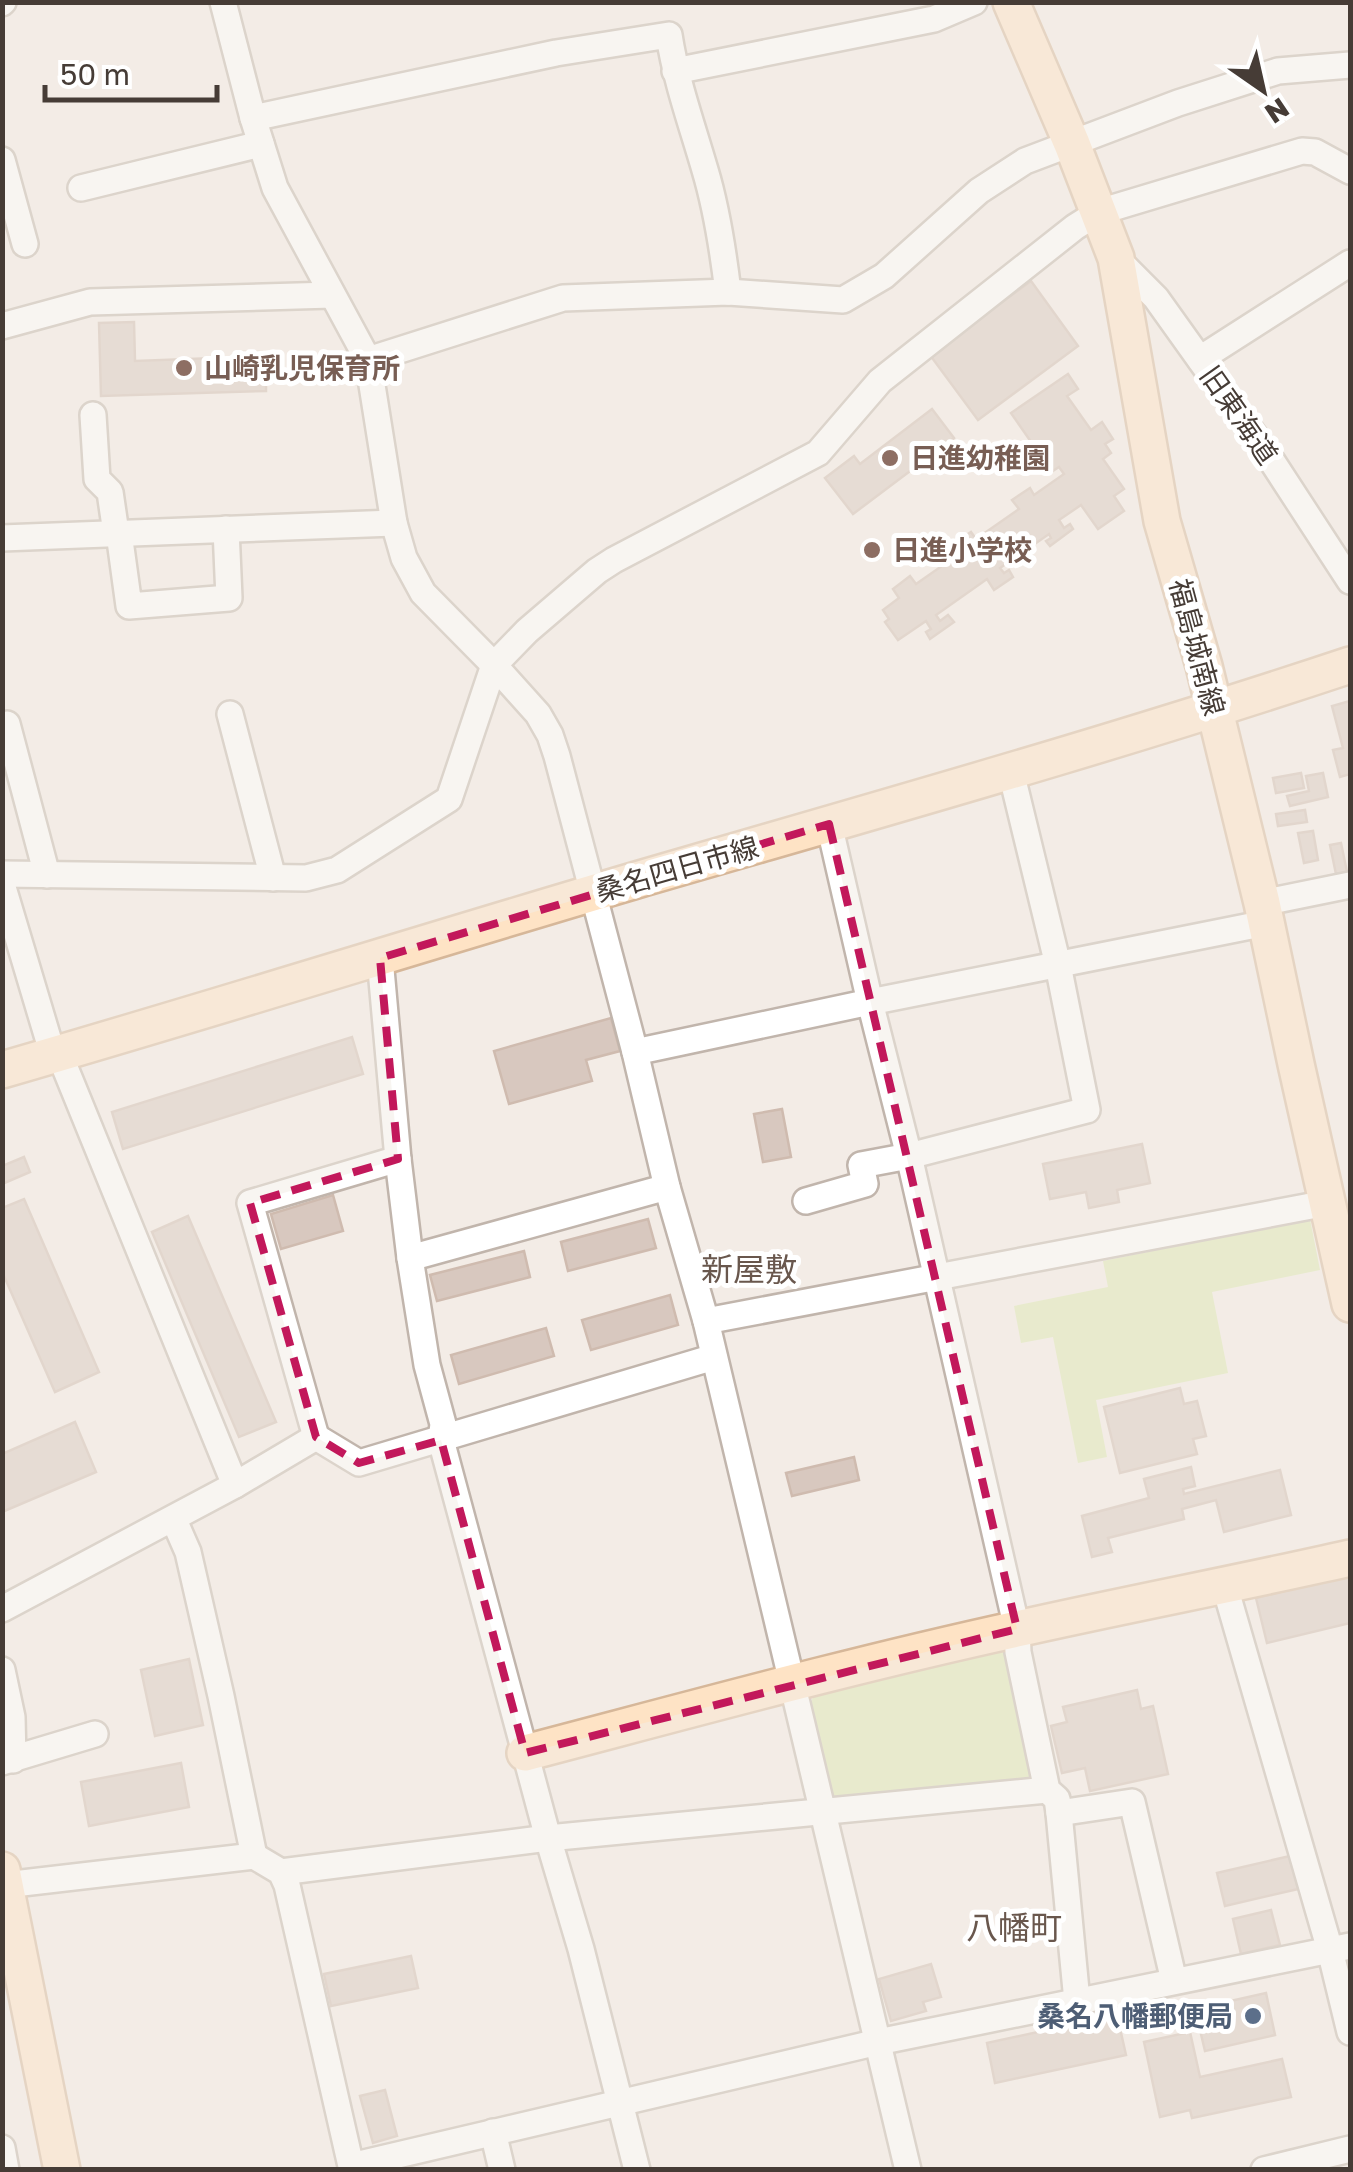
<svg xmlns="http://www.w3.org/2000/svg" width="1353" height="2172" font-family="'Golos Text','Noto Sans JP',sans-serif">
	<rect width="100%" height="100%" fill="#f3ece6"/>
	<g fill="#dbe7af">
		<path d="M1310,1219L1320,1270L1212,1292L1228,1373L1096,1400L1107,1457L1078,1463L1053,1337L1021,1343L1014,1306L1108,1287L1103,1261Z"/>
		<path d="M1003,1647L1011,1653L1032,1778L839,1798L829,1793L808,1707L815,1694Z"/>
	</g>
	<g fill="#d8c8bf" stroke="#cfbbaf" stroke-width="2.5">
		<path d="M1031,281L1078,346L978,420L930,355Z"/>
		<path d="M134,322L135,361L242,357V352H259L260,368H266V391L101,396L99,323Z"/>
		<path d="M1068,374L1078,389L1067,396L1091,430L1102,422L1113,439L1105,444L1111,453L1103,459L1124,489L1114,496L1124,511L1098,529L1081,505L1059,520L1064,528L1070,524L1073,529L1050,546L1046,541L1051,538L1049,534L1000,568L1004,573L1009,570L1013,577L994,590L987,579L936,615L940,621L948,615L954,622L930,639L926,632L931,629L926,621L898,640L885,622L889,619L883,610L899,598L893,589L910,576L916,584L962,552L956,542L971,532L976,539L1019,509L1012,500L1030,488L1034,495L1064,474L1059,467L1048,474L1039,462L1043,459L1011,413Z"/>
		<path d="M932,409L954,438L853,514L825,478L854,456L860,464Z"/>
		<path d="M1350,701V774L1340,777L1333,750L1343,748L1332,706Z"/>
		<path d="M1301,773L1304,788L1276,793L1273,778Z"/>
		<path d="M1323,773L1328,797L1290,806L1287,796L1309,791L1306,776Z"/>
		<path d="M1305,810L1307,822L1278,826L1276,814Z"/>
		<path d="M1313,831L1318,860L1304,863L1298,833Z"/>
		<path d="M1341,843L1347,872L1336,874L1330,845Z"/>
		<path d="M611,1018L620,1051L586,1060L592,1081L509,1104L494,1051Z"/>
		<path d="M352,1037L363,1074L123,1149L112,1112Z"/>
		<path d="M782,1109L791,1157L763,1162L754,1114Z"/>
		<path d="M1142,1144L1150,1183L1117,1190L1119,1202L1089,1208L1086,1192L1050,1199L1043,1164Z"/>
		<path d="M24,1157L30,1172L2,1184V1166Z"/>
		<path d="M333,1195L343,1231L281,1249L271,1214Z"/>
		<path d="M24,1199L99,1372L55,1392L4,1276L2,1277V1208Z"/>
		<path d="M188,1216L276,1422L239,1437L152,1232Z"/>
		<path d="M648,1219L656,1248L568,1271L561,1242Z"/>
		<path d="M524,1251L530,1277L437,1301L430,1275Z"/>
		<path d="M670,1295L678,1325L591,1350L582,1320Z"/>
		<path d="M546,1328L554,1356L459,1384L451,1355Z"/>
		<path d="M1180,1388L1184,1404L1197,1401L1206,1436L1193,1439L1197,1454L1120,1473L1104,1407Z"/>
		<path d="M75,1422L96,1472L2,1512V1454Z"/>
		<path d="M854,1457L859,1480L792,1496L786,1473Z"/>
		<path d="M1191,1467L1195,1486L1183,1489L1184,1494L1280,1470L1291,1515L1224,1532L1216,1500L1182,1509L1184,1519L1108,1538L1112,1552L1092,1557L1082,1516L1149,1498L1144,1479Z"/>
		<path d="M1350,1575V1623L1267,1643L1256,1598Z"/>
		<path d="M189,1659L203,1725L155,1736L141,1670Z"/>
		<path d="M1137,1690L1141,1709L1153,1706L1168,1774L1090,1791L1085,1768L1062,1773L1051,1726L1067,1722L1063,1707Z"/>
		<path d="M181,1763L189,1807L89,1826L81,1782Z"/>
		<path d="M1290,1856L1298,1889L1225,1906L1217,1873Z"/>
		<path d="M1271,1910L1280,1945L1241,1954L1233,1919Z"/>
		<path d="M411,1956L418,1988L331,2006L324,1974Z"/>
		<path d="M931,1964L941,1997L923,2002L926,2011L891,2021L879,1979Z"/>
		<path d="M1266,1993L1275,2035L1205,2051L1195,2009Z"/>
		<path d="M1117,2015L1126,2055L995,2083L987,2043Z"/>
		<path d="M1190,2032L1200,2077L1282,2059L1291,2097L1192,2118L1190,2110L1160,2117L1144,2042Z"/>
		<path d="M385,2090L397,2136L373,2143L360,2096Z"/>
	</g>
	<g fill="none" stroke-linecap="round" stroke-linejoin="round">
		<defs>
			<g id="street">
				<path d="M223,2L253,118L275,188L368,360L394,523L404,558L423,593L494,665L538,714L550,735L557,756L635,1052L667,1187L706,1321L908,2170"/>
				<path d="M2,3L3,2"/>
				<path d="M675,71L934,19L974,2"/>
				<path d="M253,118L556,53L669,35C676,81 692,125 705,170C717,210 723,250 728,292"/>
				<path d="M2,160L25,244"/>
				<path d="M81,188L261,144"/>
				<path d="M1116,258L1156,298L1266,452L1350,581"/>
				<path d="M2,326L90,302L332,295"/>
				<path d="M1200,359L1350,263"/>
				<path d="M368,360L563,298L728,292L843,300L884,276L979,191L1025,161L1178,103L1278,71L1350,65"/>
				<path d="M93,415L97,479L110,492L116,533"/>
				<path d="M119,533L129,606L229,598L226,529"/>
				<path d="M2,538L394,523"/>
				<path d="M230,714L273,878"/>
				<path d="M7,724L47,875"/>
				<path d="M829,824L870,1002L909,1156L1017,1629L1018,1652L1047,1790L1057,1799L1059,1813L1132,1802L1174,1981"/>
				<path d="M2,874L306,878L337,870L449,799L494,665L527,631L597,571L614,560L818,453L880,381L1075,227L1099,212L1302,151L1315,152L1350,171"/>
				<path d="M2,884L53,1055"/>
				<path d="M1262,903L1350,885"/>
				<path d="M380,958L398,1159L410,1258L427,1365L443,1424L441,1440L548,1838L581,1949L637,2170"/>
				<path d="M635,1052L870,1002L1266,923"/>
				<path d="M806,1201L865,1184L861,1165L909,1156L1087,1110L1058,965L1011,772"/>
				<path d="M410,1258L667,1187"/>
				<path d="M706,1321L1327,1203"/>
				<path d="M316,1437L359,1463L714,1357"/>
				<path d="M235,1485L316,1437L250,1203L398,1159"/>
				<path d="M174,1520L188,1552L221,1696L254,1856"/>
				<path d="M1225,1587L1330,1950L1350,2032"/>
				<path d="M2,1609L235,1485L59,1053"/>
				<path d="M2,1670L12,1717L13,1760"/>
				<path d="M2,1762L95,1734"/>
				<path d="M1059,1813L1077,2001"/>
				<path d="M281,1872L548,1838L1047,1790"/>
				<path d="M5,1885L254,1856L281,1872L287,1885L351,2166L878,2042L1350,1946"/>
				<path d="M493,2132L502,2170"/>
				<path d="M2,2148L6,2170"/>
				<path d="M1264,2170L1350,2149"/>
			</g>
			<g id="secondary">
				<path d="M1011,2L1072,144L1116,258L1162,521L1204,666L1262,903L1296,1064L1350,1304"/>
				<path d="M2,1070C213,1009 423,943 633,881C873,811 1113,744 1350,665"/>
				<path d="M525,1753C689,1710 852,1665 1017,1629C1128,1604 1240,1583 1350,1558"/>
				<path d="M2,1870L62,2170"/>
			</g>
		</defs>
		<use href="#street" stroke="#c1b5ac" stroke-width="30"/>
		<use href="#secondary" stroke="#d6b799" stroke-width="40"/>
		<use href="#street" stroke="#fff" stroke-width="25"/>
		<use href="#secondary" stroke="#fee3c5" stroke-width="35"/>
	</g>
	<path d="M0 0H1353V2172H0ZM829,824L1017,1629L525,1753L441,1440L359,1463L316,1437L250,1203L398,1159L380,958Z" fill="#f3ece6" fill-opacity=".55" fill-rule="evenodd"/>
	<path fill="none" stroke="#c2185b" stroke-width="8" stroke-dasharray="20 12" stroke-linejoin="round" d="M829,824L1017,1629L525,1753L441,1440L359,1463L316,1437L250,1203L398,1159L380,958Z"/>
	<g fill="#8d6e63" stroke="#fff" stroke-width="4">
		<circle cx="184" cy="368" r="10"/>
		<circle cx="890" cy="458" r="10"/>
		<circle cx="872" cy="550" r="10"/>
	</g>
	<circle fill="#5c6f8a" stroke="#fff" stroke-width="4" cx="1253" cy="2016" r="10"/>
	<g text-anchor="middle" stroke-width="10" stroke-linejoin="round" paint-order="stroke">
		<g font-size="28" font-weight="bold" fill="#785e54" stroke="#fff" text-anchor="start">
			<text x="204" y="378">山崎乳児保育所</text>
			<text x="910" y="468">日進幼稚園</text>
			<text x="892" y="560">日進小学校</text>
		</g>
		<g font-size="28" fill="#463c36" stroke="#fff">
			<text transform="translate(1239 415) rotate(55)" y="10">旧東海道</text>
			<text transform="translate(1197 647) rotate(75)" y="10">福島城南線</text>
			<text transform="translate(677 869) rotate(-16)" y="10">桑名四日市線</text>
		</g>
		<g font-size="28" font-weight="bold" fill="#4e5e75" stroke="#fff" text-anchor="end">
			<text x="1233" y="2026">桑名八幡郵便局</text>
		</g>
		<g font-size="32" fill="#69574d" stroke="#fff">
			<text x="749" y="1281">新屋敷</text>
			<text x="1014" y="1939">八幡町</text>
		</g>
	</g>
	<rect width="1353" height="2172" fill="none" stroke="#463c36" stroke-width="10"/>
	<g transform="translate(1263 90) rotate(146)" stroke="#ffffff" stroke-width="8" paint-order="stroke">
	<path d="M0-8L18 38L0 25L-18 38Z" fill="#463c36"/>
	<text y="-15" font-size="28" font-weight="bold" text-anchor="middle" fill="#463c36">N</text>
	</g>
	<path d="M45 85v15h172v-15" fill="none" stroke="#463c36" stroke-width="5"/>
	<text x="60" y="85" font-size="30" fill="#463c36" stroke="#ffffff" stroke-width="8" paint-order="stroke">50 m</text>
</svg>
